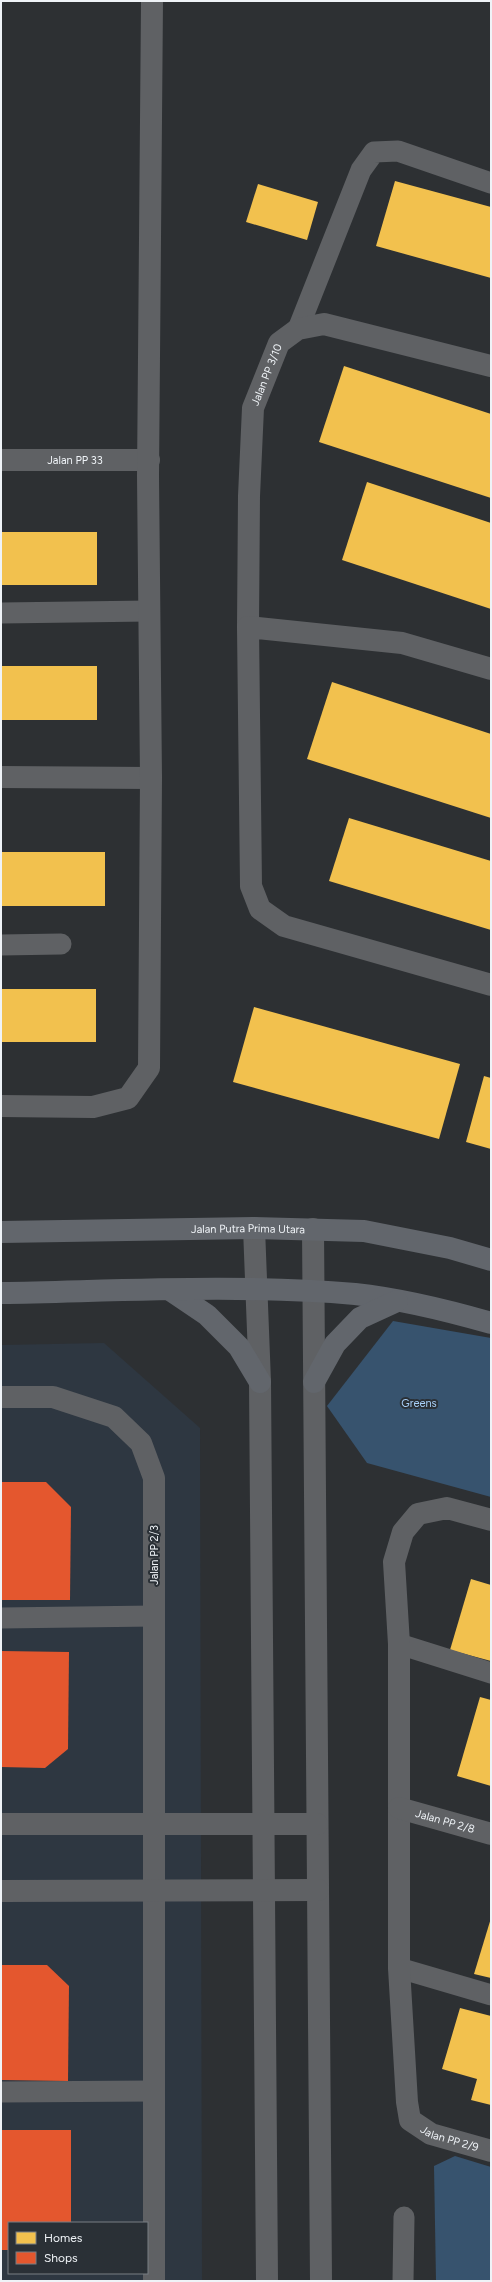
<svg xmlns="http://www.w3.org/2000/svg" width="492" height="2282" font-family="Figtree,sans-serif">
	<rect width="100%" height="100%" fill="#2d3033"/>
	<path fill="#2e3741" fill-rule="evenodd" d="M104,1343L200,1428L202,2281H1V1345ZM9,2223H147V2273H9Z"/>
	<g fill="#37536e">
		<path d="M393,1321L491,1338V1497L367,1463L327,1406Z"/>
		<path d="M455,2156L491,2167V2281H436L434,2166Z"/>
	</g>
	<g fill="#f2c14e">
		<path d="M395,181L491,207V278L376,246Z"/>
		<path d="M258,184L318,202L307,240L246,222Z"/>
		<path d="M344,366L491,414V498L319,442Z"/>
		<path d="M367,482L491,523V609L342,560Z"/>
		<rect x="1" y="532" width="96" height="53"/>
		<rect x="1" y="666" width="96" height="54"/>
		<path d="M332,682L491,734V818L307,759Z"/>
		<path d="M349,818L491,861V930L329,881Z"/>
		<rect x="1" y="852" width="104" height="54"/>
		<rect x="1" y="989" width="95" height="53"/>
		<path d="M254,1007L460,1064L439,1139L233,1082Z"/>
		<path d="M484,1076L491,1078V1149L466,1142Z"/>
		<path d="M471,1579L491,1585V1661L450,1650Z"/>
		<path d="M480,1697L491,1700V1786L457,1776Z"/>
		<path d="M491,1918V1978L474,1974Z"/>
		<path d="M460,2008L491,2016V2105L471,2100L477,2079L442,2069Z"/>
	</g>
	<g fill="#e4572e">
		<path d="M1,1482H46L71,1507L70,1600H1Z"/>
		<path d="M1,1651L69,1652L68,1749L45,1768L1,1767Z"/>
		<path d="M1,1965H47L69,1986L68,2081L1,2080Z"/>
		<path d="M1,2130H71V2223H9V2250H1Z"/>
	</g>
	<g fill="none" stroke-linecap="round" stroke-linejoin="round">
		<g stroke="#5f6164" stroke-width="21">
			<path d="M298,329L361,170L374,152L398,151L491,183"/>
			<path d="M1,613L149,611"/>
			<path d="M1,945L61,944"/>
			<path d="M1,1618L154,1616"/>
			<path d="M399,1644L491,1673"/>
			<path d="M399,1968L491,1995"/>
			<path d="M1,2092L154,2091"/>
			<path d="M403,2281L404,2217"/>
		</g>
		<g stroke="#5f6164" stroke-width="22">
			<path id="s1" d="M1,460H149"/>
			<path id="s2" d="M248,627L249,496L253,408L279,343L298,329L324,324L491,366"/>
			<path d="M491,669L402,643L248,627L251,886L260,909L284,926L491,985"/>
			<path d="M1,777L151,778"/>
			<path d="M1,1106L93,1107L128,1098L149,1068L151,778L148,476L152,1"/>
			<path d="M254,1228L260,1382L267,2281"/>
			<path d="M313,1229L321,2281"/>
			<path d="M1,1397H53L114,1417L141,1443L154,1478V2281"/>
			<path id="s3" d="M491,1520L447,1508L418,1514L403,1532L394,1562L399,1644V1968L407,2102L410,2120L431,2134L491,2151"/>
			<path id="s4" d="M399,1808L491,1834"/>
			<path d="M1,1824H317"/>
			<path d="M1,1891L318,1890"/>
		</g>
		<g stroke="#62666c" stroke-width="22">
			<path id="s5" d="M1,1232L254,1228L364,1231L450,1248L491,1260"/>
			<path d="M170,1290L207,1315L239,1347L260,1382"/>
			<path d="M1,1293C118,1291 238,1284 355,1294C401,1299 446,1310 491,1323"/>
			<path d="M314,1382L335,1344L360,1318L397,1301"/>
		</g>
	</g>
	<g text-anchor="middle" stroke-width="4" stroke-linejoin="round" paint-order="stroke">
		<g font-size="11" fill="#eff3f7" stroke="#2a3036">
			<text dy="4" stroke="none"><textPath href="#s2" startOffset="255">Jalan PP 3/10</textPath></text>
			<text dy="4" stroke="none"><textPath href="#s1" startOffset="74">Jalan PP 33</textPath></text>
			<text dy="4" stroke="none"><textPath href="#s5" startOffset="247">Jalan Putra Prima Utara</textPath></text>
			<text transform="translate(154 1555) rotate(-90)" y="4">Jalan PP 2/3</text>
			<text dy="4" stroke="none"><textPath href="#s4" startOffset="48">Jalan PP 2/8</textPath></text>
			<text dy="4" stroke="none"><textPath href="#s3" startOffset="733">Jalan PP 2/9</textPath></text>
		</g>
		<g font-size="11" fill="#a8d0f9" stroke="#2a3036">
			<text x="419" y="1407">Greens</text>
		</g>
	</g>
	<rect width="492" height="2282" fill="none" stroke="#eff3f7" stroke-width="4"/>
	<rect x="8" y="2222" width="140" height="52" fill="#2a3036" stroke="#797e83"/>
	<rect x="16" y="2232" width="20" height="12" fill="#f2c14e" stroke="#797e83"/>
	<text x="44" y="2242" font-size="12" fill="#eff3f7">Homes</text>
	<rect x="16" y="2252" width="20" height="12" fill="#e4572e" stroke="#797e83"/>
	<text x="44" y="2262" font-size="12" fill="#eff3f7">Shops</text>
</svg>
